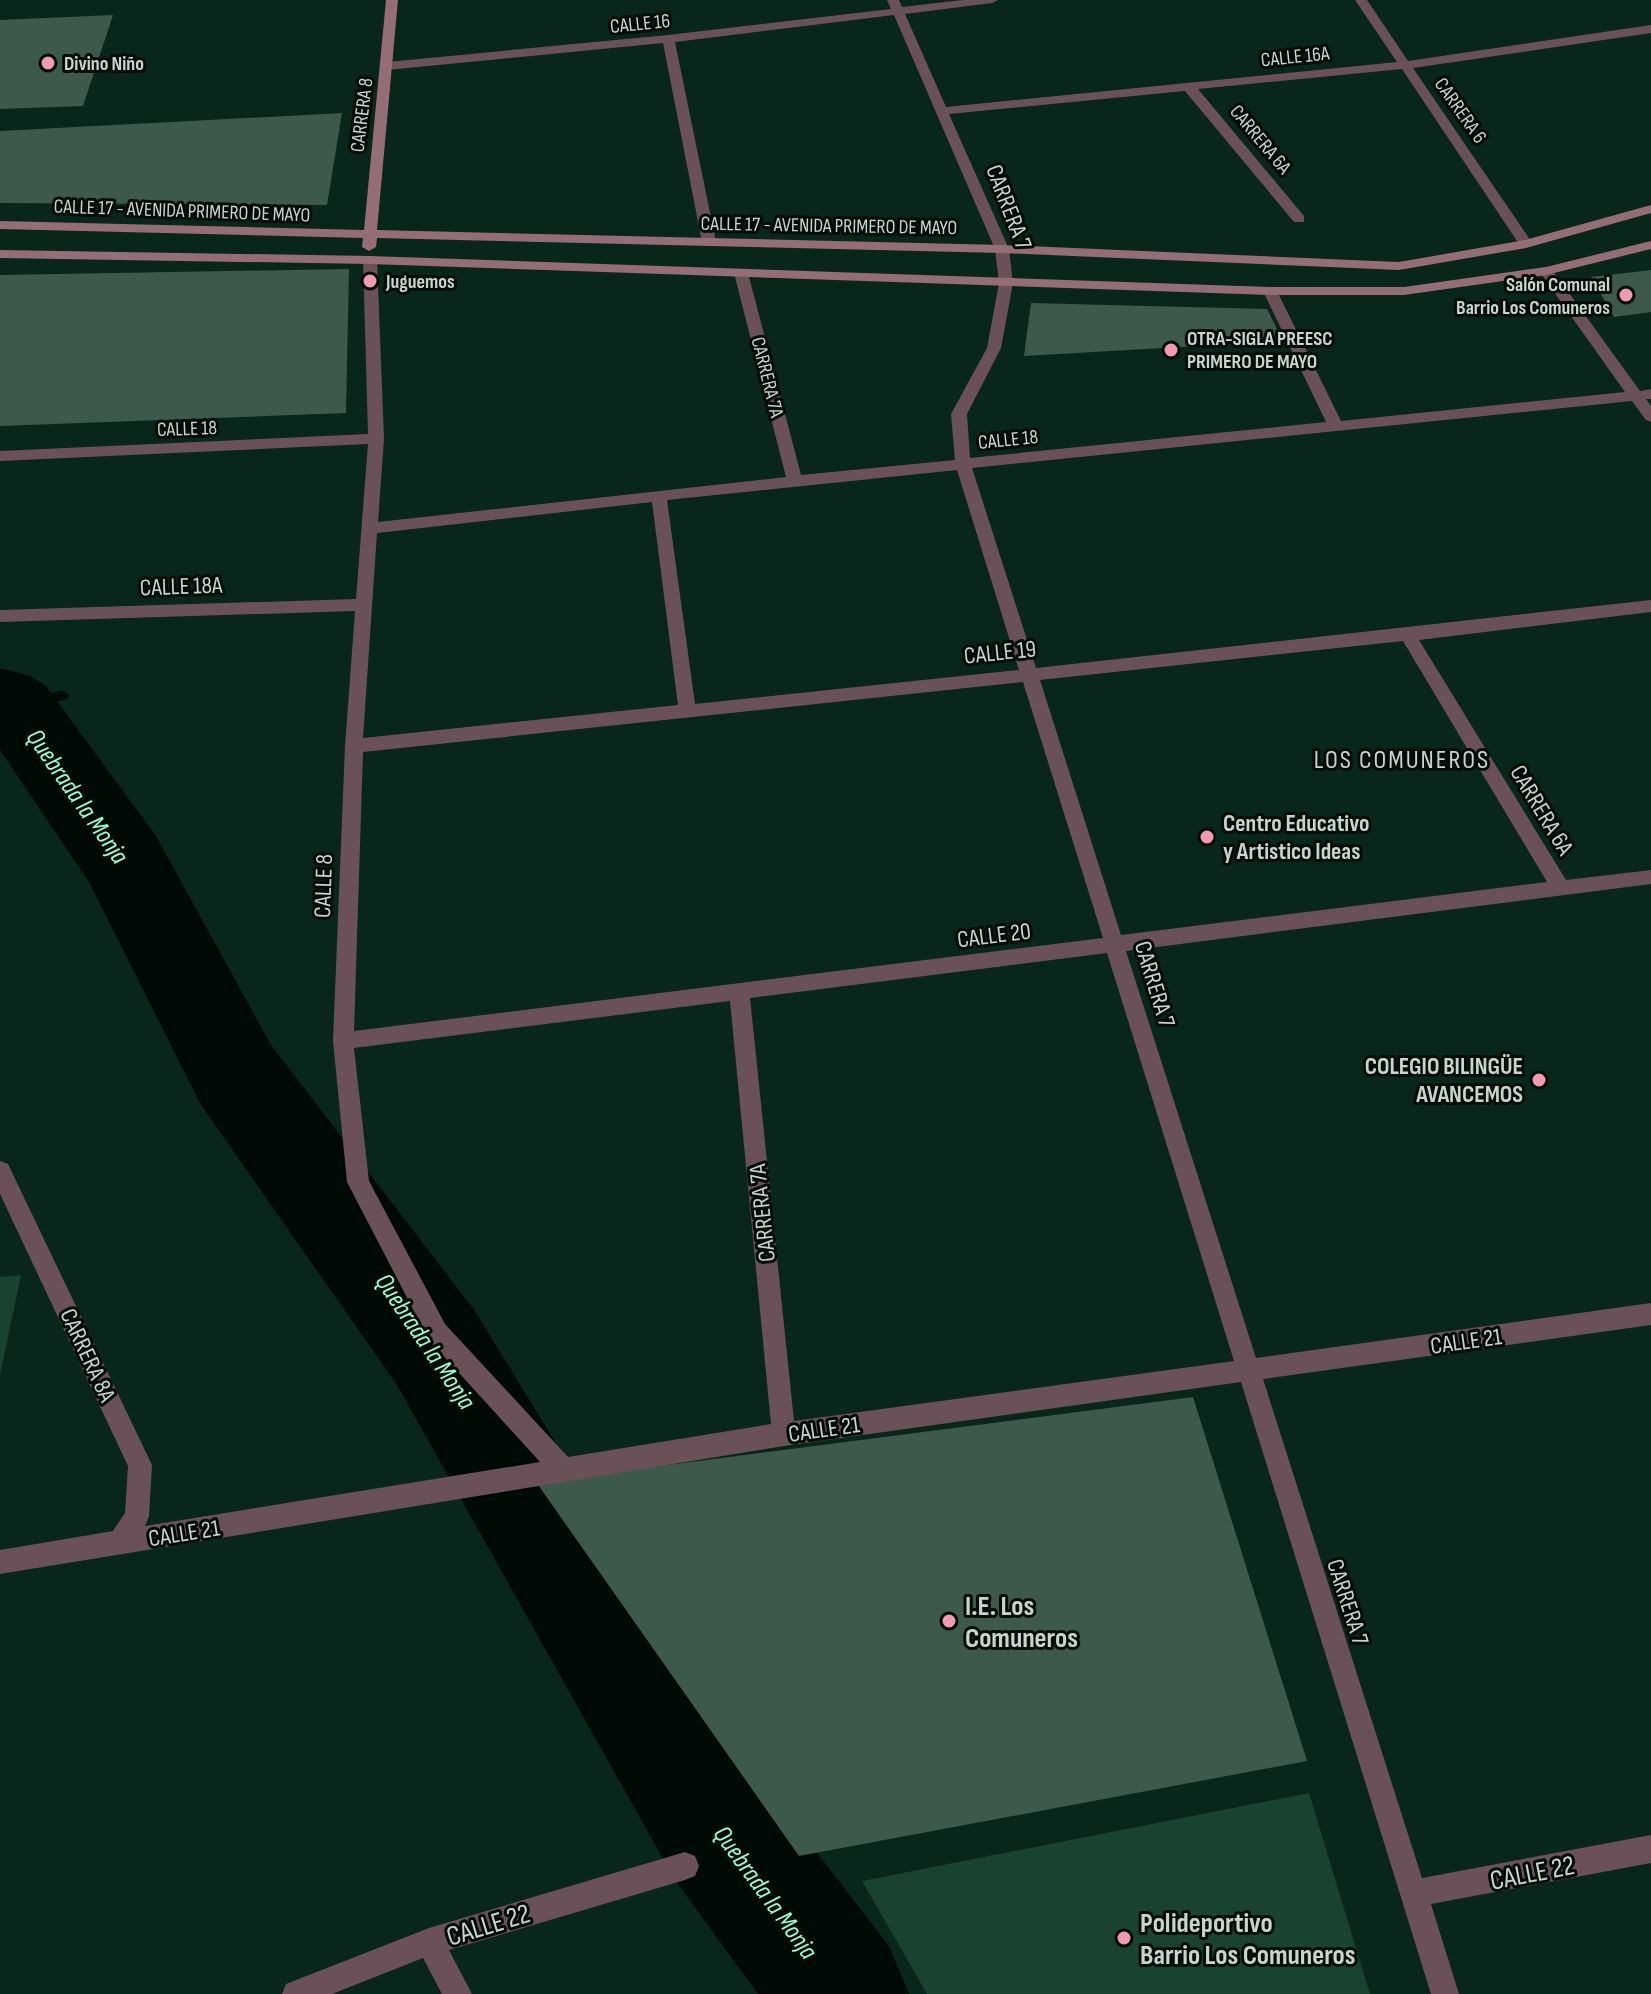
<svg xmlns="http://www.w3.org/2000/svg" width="1651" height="1994" font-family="'Sofia Sans Condensed',sans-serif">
	<rect width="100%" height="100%" fill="#08261a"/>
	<g fill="#194230">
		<path d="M21,1275L0,1375V1277Z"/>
		<path d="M1309,1793L1370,1994H927L862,1881Z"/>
	</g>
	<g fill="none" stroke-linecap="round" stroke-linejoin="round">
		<path fill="#000a04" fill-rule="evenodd" d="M62,690L69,695L67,699L16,713L9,708L11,704Z"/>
		<path fill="#000a04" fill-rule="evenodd" d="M0,668L30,676L46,686L156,836L271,1045L475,1311L767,1788L889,1946L909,1994H758L675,1880L397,1385L201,1105L89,882L0,750Z"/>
	</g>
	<g fill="#3c594b">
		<path d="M113,15L83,106L0,109V20Z"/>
		<path d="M342,113L327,205L0,203V131Z"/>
		<path d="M349,269L346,413L0,426V275Z"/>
		<path d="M1651,270V312L1614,317L1591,277Z"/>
		<path d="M1031,303L1267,309L1283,341L1024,356Z"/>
		<path d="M1193,1397L1307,1761L799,1856L536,1482Z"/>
	</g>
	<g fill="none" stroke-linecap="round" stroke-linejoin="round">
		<g fill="#6a5157" fill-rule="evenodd">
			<path d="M887,0H899L902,7L963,0H998L992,3L905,14L946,107L1397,62L1355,0H1367L1408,61L1651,25V33L1413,68L1533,244L1526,248L1521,247L1402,69L1198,89L1304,216V222H1294L1185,91L949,114L1009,249L1013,283L1001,348L967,414L970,458L1326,422L1263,291L1270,287L1277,291L1341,421L1625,392L1539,271L1546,267L1551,268L1640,391L1651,389V399H1646L1651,406V422L1646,420L1632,401L972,468L1036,668L1651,600V612L1419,640L1566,880L1651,870V884L1126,951L1256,1358L1651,1303V1325L1263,1379L1422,1878L1651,1835V1863L1431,1904L1459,1994H1431L1241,1382L784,1446L0,1574V1550L113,1531L125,1513L128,1466L0,1194V1161L8,1164L152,1465L149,1516L145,1526L540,1462L429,1340L347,1182L333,1041L345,746L355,611L0,622V610L356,599L368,444L0,461V451L368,434L363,260L370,256L377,260L384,439L378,522L786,477L734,273L741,269L748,273L801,475L955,460L951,414L987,348L999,283L995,249L894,15L675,42L716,242L709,246L702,242L663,43L387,70L381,66L387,62L668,35L891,9ZM957,470L1019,670L695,704L667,500ZM652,502L678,705L363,738L377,533ZM1403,641L1547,882L1121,935L1040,680ZM1023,682L1103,938L354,1031L363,752ZM1107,953L1234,1361L794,1421L750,998ZM730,1001L771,1424L568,1457L445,1324L369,1181L354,1048Z"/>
			<path d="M685,1852L695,1856L699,1866L695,1876L685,1880L449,1950L472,1994H442L423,1958L332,1994H282L286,1984L429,1928Z"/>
		</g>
		<g fill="#946d76" fill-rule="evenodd">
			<path d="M386,0H398L377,230L1002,245L1399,262L1525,240L1651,205V213L1526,248L1399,270L1002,253L377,238L376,247L369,251L362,247L363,238L0,229V221L364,230Z"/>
			<path d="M1651,241V249L1546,275L1404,295H1270L370,264L0,258V250L370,256L1270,287H1404L1546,267Z"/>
		</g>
	</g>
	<g fill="#f19ab1" stroke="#030c07" stroke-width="3">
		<circle cx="48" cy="63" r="8"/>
		<circle cx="370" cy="281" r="8"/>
		<circle cx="1626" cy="295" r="8"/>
		<circle cx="1171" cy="350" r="8"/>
		<circle cx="1207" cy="837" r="8"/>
		<circle cx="1539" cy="1080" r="8"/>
		<circle cx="949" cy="1621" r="8"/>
		<circle cx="1124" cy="1938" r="8"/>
	</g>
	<g text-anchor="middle" stroke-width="6" stroke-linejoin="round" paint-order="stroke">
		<g font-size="20" fill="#c5d6cd" stroke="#030c07">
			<text transform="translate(640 23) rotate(-6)" y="7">CALLE 16</text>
			<text transform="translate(1295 56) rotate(-6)" y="7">CALLE 16A</text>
			<text transform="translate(1461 110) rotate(55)" y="7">CARRERA 6</text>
			<text transform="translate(361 115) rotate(-83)" y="7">CARRERA 8</text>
			<text transform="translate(1261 139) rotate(50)" y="7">CARRERA 6A</text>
			<text transform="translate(182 210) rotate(2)" y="7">CALLE 17 - AVENIDA PRIMERO DE MAYO</text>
			<text transform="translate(829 225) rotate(1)" y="7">CALLE 17 - AVENIDA PRIMERO DE MAYO</text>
			<text transform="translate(768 377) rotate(76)" y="7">CARRERA 7A</text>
			<text transform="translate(187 428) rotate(-2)" y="7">CALLE 18</text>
			<text transform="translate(1008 439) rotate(-6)" y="7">CALLE 18</text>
		</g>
		<g font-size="20" font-weight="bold" fill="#c5d6cd" stroke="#030c07" text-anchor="start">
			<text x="64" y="70">Divino Niño</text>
			<text x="386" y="288">Juguemos</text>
			<text x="1610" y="291" text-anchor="end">Salón Comunal<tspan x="1610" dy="23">Barrio Los Comuneros</tspan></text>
			<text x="1187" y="345">OTRA-SIGLA PREESC<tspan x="1187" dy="23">PRIMERO DE MAYO</tspan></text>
		</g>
		<g font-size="24" fill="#c5d6cd" stroke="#030c07">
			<text transform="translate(1009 207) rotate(69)" y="8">CARRERA 7</text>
			<text transform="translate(181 586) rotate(-2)" y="8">CALLE 18A</text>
			<text transform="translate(1000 652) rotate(-6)" y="8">CALLE 19</text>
			<text transform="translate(1542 810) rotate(59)" y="8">CARRERA 6A</text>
			<text transform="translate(323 886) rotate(-88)" y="8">CALLE 8</text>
			<text transform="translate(994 935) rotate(-7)" y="8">CALLE 20</text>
			<text transform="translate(1155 984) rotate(73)" y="8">CARRERA 7</text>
			<text transform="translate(762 1213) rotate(-96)" y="8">CARRERA 7A</text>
			<text transform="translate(1466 1341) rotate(-8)" y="8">CALLE 21</text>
			<text transform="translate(88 1355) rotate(65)" y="8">CARRERA 8A</text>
			<text transform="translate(824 1429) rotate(-8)" y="8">CALLE 21</text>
			<text transform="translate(184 1533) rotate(-9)" y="8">CALLE 21</text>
			<text transform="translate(1348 1602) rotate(72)" y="8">CARRERA 7</text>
		</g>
		<g font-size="24" font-weight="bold" fill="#c5d6cd" stroke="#030c07" text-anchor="start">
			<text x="1223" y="831">Centro Educativo<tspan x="1223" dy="28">y Artistico Ideas</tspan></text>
			<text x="1523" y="1074" text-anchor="end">COLEGIO BILINGÜE<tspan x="1523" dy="28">AVANCEMOS</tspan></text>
		</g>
		<g font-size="26" letter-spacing="2" fill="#c5d6cd" stroke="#030c07">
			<text x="1402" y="768">LOS COMUNEROS</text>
		</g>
		<g font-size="26" font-style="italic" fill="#9ffbd0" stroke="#030c07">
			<text transform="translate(78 796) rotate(55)" y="9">Quebrada la Monja</text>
			<text transform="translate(426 1341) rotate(56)" y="9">Quebrada la Monja</text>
			<text transform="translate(766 1892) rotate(54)" y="9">Quebrada la Monja</text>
		</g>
		<g font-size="28" font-weight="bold" fill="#c5d6cd" stroke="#030c07" text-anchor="start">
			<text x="965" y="1615">I.E. Los<tspan x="965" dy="32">Comuneros</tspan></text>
			<text x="1140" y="1932">Polideportivo<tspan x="1140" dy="32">Barrio Los Comuneros</tspan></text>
		</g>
		<g font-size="28" fill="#c5d6cd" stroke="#030c07">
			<text transform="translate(1532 1872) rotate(-11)" y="10">CALLE 22</text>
			<text transform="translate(488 1924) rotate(-17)" y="10">CALLE 22</text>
		</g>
	</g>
</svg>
